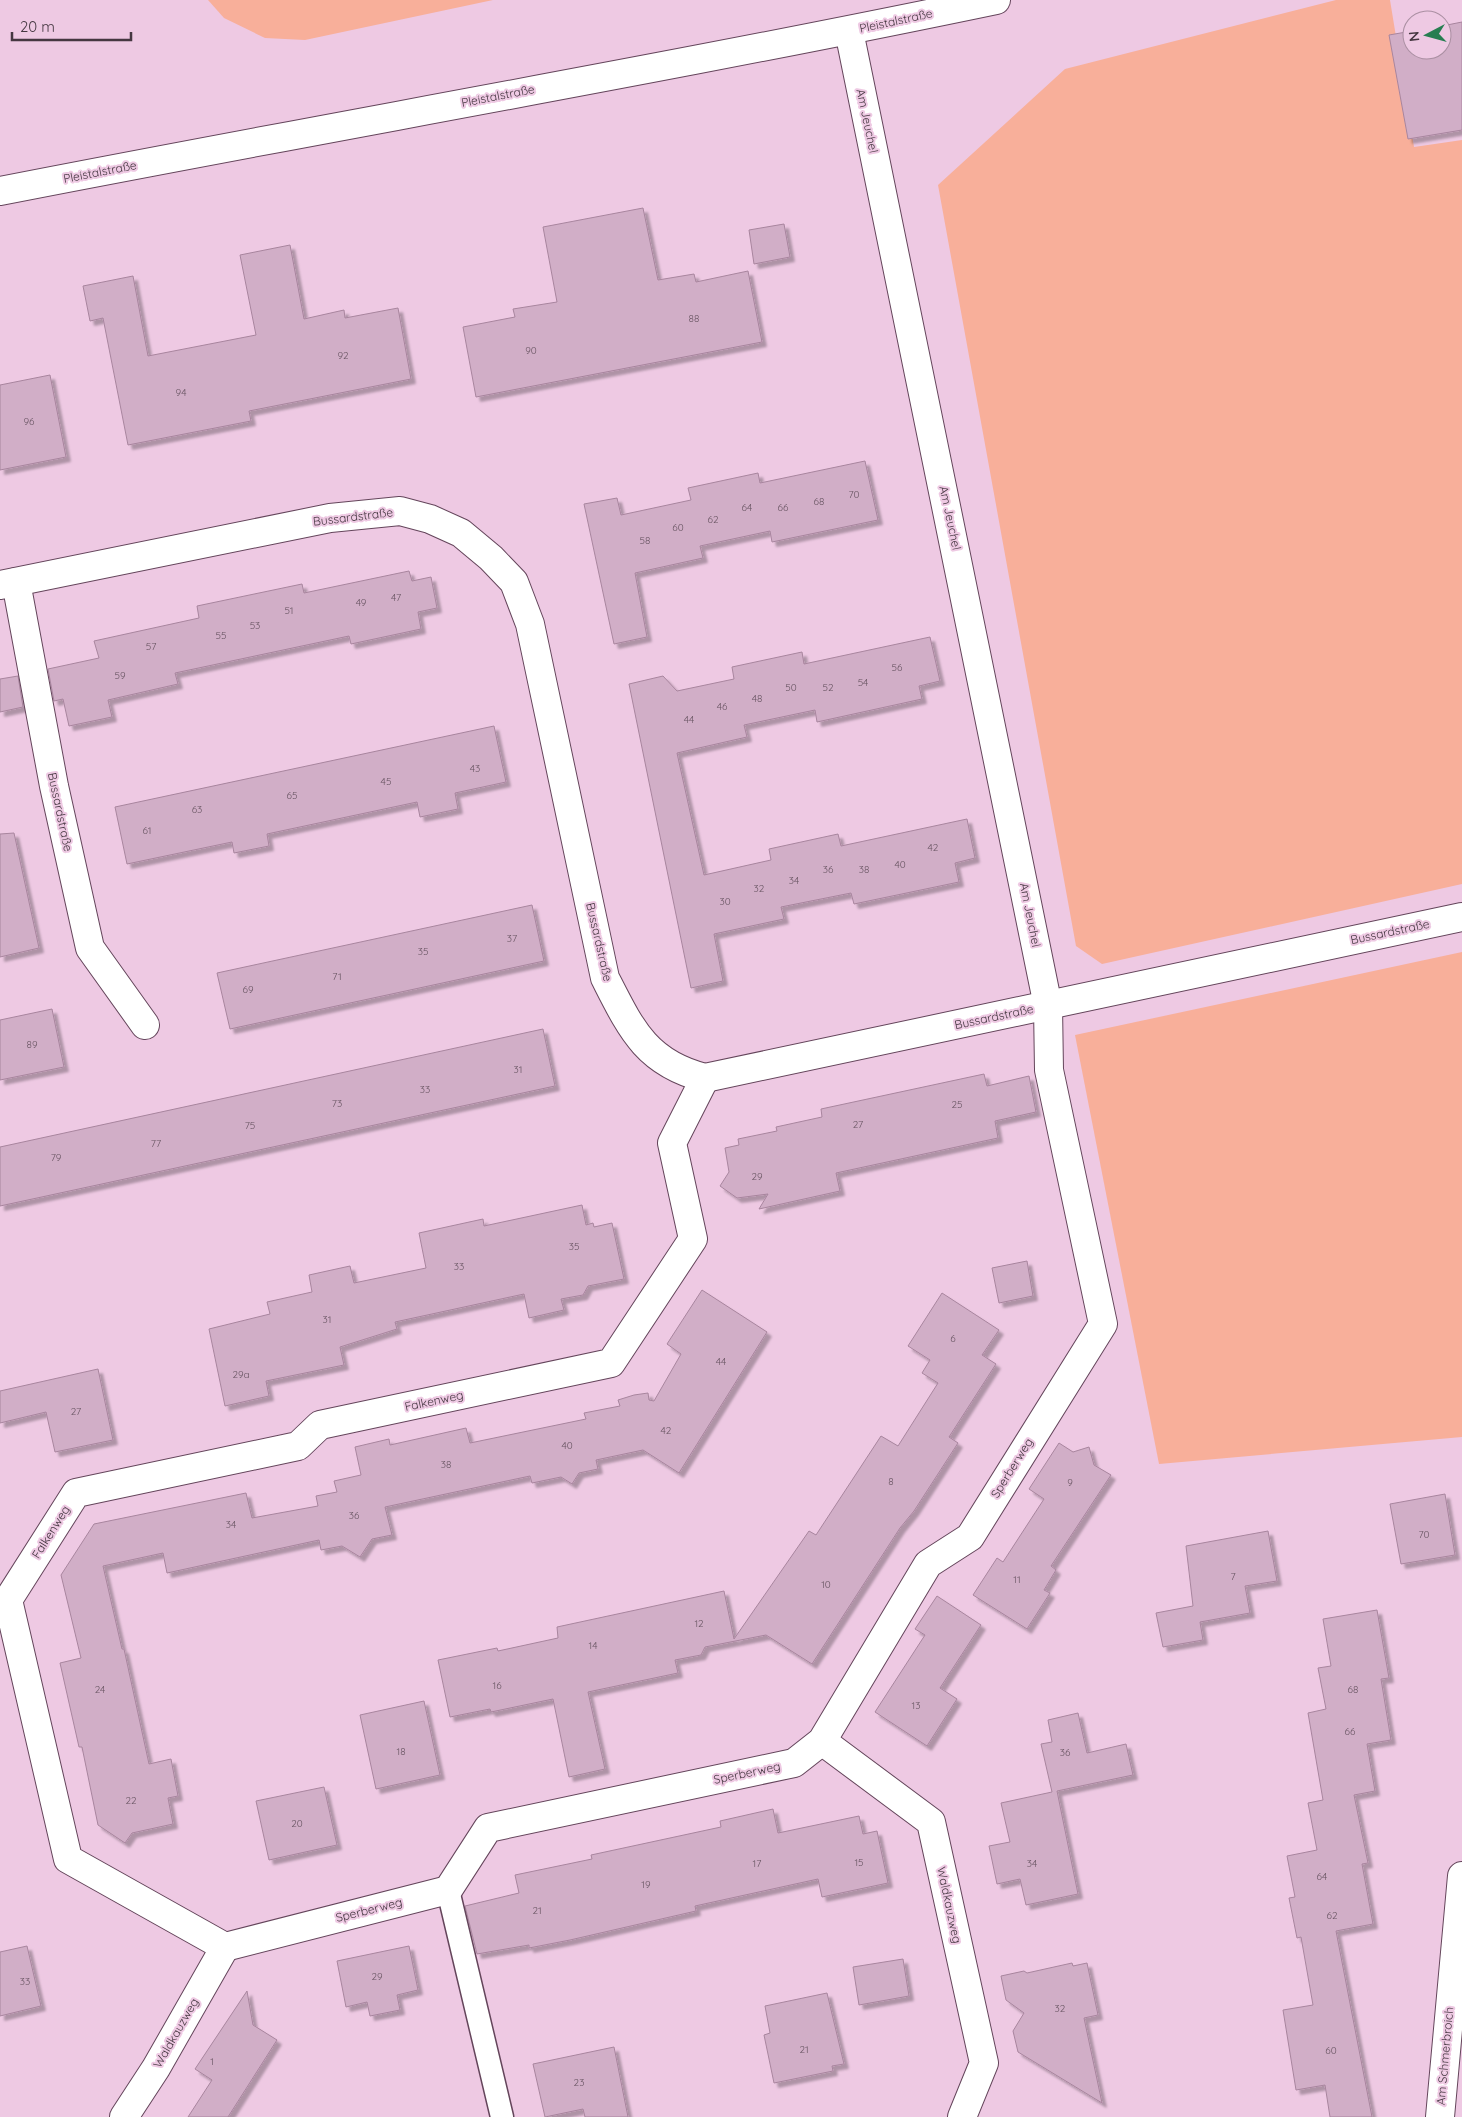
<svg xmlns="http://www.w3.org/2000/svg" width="1462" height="2117" font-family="Quicksand,sans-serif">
	<defs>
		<filter id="shadow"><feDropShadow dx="4.5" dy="4.5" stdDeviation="1" flood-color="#0004"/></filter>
	</defs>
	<rect width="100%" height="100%" fill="#eec9e3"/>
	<g fill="#f8af9a">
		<path d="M208,0H493L305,40L265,38L224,18Z"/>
		<path d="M1336,0H1390L1414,147L1462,140V884L1102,964L1076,946L938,185L1065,69Z"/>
		<path d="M1462,952V1437L1159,1464L1075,1035Z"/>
	</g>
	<g fill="#d1aec7" stroke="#a8859e" filter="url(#shadow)">
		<path d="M1462,22V130L1408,139L1389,35L1412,31V50H1442V26Z"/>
		<path d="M643,208L658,280L694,274L696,282L748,271L762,342L476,397L463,327L515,317L513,309L557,302L543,227Z"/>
		<path d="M784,224L790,257L754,264L749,230Z"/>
		<path d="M290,245L304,319L344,310L345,318L398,308L411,379L249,411L251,421L128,445L103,318L90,321L83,286L133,276L148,356L256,335L240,255Z"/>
		<path d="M50,375L66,457L0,470V385Z"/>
		<path d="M865,461L878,520L772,542L770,531L700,546L703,558L635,573L647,637L614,644L584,504L617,498L621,515L691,500L688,488L758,473L760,483Z"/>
		<path d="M409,571L412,581L431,577L437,608L418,612L421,629L351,644L349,636L175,673L178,684L108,700L112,717L69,726L63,699L54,701L48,669L99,658L94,641L199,618L197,606L302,584L304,593Z"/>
		<path d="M930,637L940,681L919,686L922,699L817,722L815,710L744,725L747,737L677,753L704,875L771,860L769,849L838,834L841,846L967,819L975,858L955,863L959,882L854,904L851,893L781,907L784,919L714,934L723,981L691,988L629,684L663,676L677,691L734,679L732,667L802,652L804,664Z"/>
		<path d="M18,676L23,707L0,712V679Z"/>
		<path d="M494,726L506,782L455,793L458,809L420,817L417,802L267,834L269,846L234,853L232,842L127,864L115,807Z"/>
		<path d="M14,833L39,948L0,957V834Z"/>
		<path d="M532,905L544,961L230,1029L217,973Z"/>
		<path d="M52,1009L64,1067L0,1080V1020Z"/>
		<path d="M543,1029L555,1086L0,1206V1147Z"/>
		<path d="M984,1074L987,1086L1029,1076L1036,1112L995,1121L998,1138L836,1173L840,1191L759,1209L768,1194L737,1198L720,1186L729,1172L725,1148L739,1145L738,1139L777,1131L776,1127L822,1117L821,1109Z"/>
		<path d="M582,1205L586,1225L593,1223L594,1227L612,1223L624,1279L588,1286L583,1295L561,1299L564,1310L529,1318L524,1294L395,1322L397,1329L340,1347L344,1365L266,1381L269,1396L225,1406L209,1329L270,1314L267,1302L312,1292L309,1275L350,1266L354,1283L426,1268L419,1233L483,1219L484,1226Z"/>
		<path d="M1027,1261L1033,1296L999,1303L992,1268Z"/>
		<path d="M702,1290L767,1332L679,1473L643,1450L596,1460L598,1469L579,1473L572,1484L561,1477L532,1483L530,1476L385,1507L392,1535L372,1539L360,1557L342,1546L321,1550L319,1540L167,1573L163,1553L103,1566L122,1649H124L149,1764L171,1759L178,1796L168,1798L173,1824L132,1833L125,1843L98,1825L82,1747H79L60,1663L81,1658L61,1575L94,1524L246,1493L252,1518L318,1506L316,1496L337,1492L334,1481L361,1475L355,1447L389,1439L390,1445L466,1428L470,1443L586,1419L584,1413L620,1406L618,1400L634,1395L648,1393L649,1400L654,1401L681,1354L667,1344Z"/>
		<path d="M942,1293L999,1330L982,1355L996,1364L949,1437L958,1443L914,1511L900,1528L812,1664L766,1635L705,1647L701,1655L675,1660L678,1673L588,1692L605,1769L569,1777L553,1699L491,1712L490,1709L450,1717L438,1660L497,1648L498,1651L558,1638L557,1627L724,1591L734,1639L809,1531L816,1535L881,1436L898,1446L938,1383L922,1373L930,1360L908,1346Z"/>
		<path d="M98,1369L113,1440L55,1452L46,1412L0,1423V1391Z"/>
		<path d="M1059,1443L1073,1452L1089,1447L1094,1465L1111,1475L1051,1566L1056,1570L1044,1590L1050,1593L1027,1629L973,1595L997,1558L1003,1562L1044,1499L1029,1489Z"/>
		<path d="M1445,1494L1455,1555L1401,1564L1390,1504Z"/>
		<path d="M1268,1531L1277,1581L1245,1586L1250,1613L1200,1622L1203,1640L1163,1647L1156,1613L1193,1606L1186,1546Z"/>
		<path d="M937,1596L981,1625L940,1688L957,1699L927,1746L875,1712L925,1635L915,1629Z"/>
		<path d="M1377,1610L1389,1678L1381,1679L1391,1740L1367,1744L1375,1791L1354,1795L1368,1863L1362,1864L1373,1924L1336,1931L1372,2117H1330L1325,2085L1296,2090L1283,2010L1313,2005L1301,1937L1297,1938L1289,1898L1295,1897L1287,1856L1317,1850L1308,1803L1323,1800L1308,1713L1326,1709L1318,1668L1331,1666L1323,1619Z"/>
		<path d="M424,1701L440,1775L376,1789L360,1715Z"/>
		<path d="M1078,1713L1087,1753L1126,1744L1133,1775L1057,1791L1078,1894L1026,1905L1020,1879L997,1884L989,1846L1010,1842L1001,1803L1052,1792L1041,1744L1052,1742L1048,1720Z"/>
		<path d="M324,1787L337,1845L269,1860L256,1801Z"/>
		<path d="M773,1809L778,1833L859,1816L863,1834L877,1831L888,1883L822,1897L818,1879L695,1906L696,1911L570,1940L529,1948V1945L477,1954L465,1906L519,1893L515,1875L592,1859L591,1855L721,1827L720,1821Z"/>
		<path d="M27,1946L41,2006L0,2016V1952Z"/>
		<path d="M409,1946L418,1990L397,1995L400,2010L370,2016L367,2002L346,2007L337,1961Z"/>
		<path d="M903,1959L909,1996L859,2005L853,1967Z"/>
		<path d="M1072,1963L1073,1966L1087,1963L1098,2015L1084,2018L1102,2103L1018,2052L1013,2031L1024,2013L1006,2000L1001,1976L1024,1971L1027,1973Z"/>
		<path d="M247,1991L253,2025L277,2040L228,2117H188L212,2080L195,2069Z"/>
		<path d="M827,1993L844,2064L832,2066L833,2071L774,2083L764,2035L770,2033L765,2006Z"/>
		<path d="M614,2047L628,2117H585L583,2109L545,2117L533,2064Z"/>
	</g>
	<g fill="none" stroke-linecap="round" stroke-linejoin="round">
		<defs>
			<path id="lane" d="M448,1890L502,2117"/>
			<g id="street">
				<path d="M16,582L54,786L90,948L145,1025"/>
				<path d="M0,585L330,518L400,511L430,519L461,533L491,558L514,582L530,624L605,978C631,1029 646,1063 705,1078L1462,917"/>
				<path d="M8,1600L68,1859L225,1947L448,1890L488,1828L794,1763L822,1741L928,1564L970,1537L1103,1324L1049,1070L1048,1006L849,31"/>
				<path d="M0,1602L8,1600L76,1493L298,1446L320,1425L611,1363L693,1239L672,1143L705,1078"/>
				<path d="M822,1741L931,1822L984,2063L962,2117"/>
				<path d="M124,2117L156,2068L225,1947"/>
				<path d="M1440,2117L1462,1876"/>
			</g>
			<path id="secondary" d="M0,191C332,126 665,69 996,0"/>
		</defs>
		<use href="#lane" stroke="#64455b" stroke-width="25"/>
		<use href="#street" stroke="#64455b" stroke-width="30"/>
		<use href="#secondary" stroke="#64455b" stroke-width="30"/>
		<use href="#lane" stroke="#fff" stroke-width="22"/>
		<use href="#street" stroke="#fff" stroke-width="28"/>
		<use href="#secondary" stroke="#fff" stroke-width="28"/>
	</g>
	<g text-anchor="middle" stroke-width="4" stroke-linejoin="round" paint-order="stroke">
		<g font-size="10" fill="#685562">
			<text x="694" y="322">88</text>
			<text x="531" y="354">90</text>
			<text x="343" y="359">92</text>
			<text x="181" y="396">94</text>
			<text x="29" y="425">96</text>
			<text x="854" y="498">70</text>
			<text x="819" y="505">68</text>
			<text x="747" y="511">64</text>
			<text x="783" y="511">66</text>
			<text x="713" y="523">62</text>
			<text x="678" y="531">60</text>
			<text x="645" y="544">58</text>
			<text x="396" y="601">47</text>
			<text x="361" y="606">49</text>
			<text x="289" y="614">51</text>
			<text x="255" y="629">53</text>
			<text x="221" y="639">55</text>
			<text x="151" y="650">57</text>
			<text x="897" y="671">56</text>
			<text x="120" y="679">59</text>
			<text x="863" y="686">54</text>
			<text x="791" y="691">50</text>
			<text x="828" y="691">52</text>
			<text x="757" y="702">48</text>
			<text x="722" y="710">46</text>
			<text x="689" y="723">44</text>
			<text x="475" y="772">43</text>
			<text x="386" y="785">45</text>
			<text x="292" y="799">65</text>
			<text x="197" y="813">63</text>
			<text x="147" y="834">61</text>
			<text x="933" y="851">42</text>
			<text x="900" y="868">40</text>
			<text x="828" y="873">36</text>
			<text x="864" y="873">38</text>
			<text x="794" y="884">34</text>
			<text x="759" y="892">32</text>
			<text x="725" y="905">30</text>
			<text x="512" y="942">37</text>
			<text x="423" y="955">35</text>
			<text x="337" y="980">71</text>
			<text x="248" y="993">69</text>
			<text x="32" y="1048">89</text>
			<text x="518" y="1073">31</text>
			<text x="425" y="1093">33</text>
			<text x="337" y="1107">73</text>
			<text x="957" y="1108">25</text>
			<text x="858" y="1128">27</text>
			<text x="250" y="1129">75</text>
			<text x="156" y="1147">77</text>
			<text x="56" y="1161">79</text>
			<text x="757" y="1180">29</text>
			<text x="574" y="1250">35</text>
			<text x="459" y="1270">33</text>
			<text x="327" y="1323">31</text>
			<text x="953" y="1342">6</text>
			<text x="721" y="1365">44</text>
			<text x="241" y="1378">29a</text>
			<text x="76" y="1415">27</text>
			<text x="666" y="1434">42</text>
			<text x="567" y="1449">40</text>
			<text x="446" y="1468">38</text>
			<text x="891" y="1485">8</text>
			<text x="1070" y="1486">9</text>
			<text x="354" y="1519">36</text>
			<text x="231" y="1528">34</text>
			<text x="1424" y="1538">70</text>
			<text x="1233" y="1580">7</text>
			<text x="1017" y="1583">11</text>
			<text x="826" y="1588">10</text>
			<text x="699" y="1627">12</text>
			<text x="593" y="1649">14</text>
			<text x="497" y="1689">16</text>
			<text x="100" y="1693">24</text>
			<text x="1353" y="1693">68</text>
			<text x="916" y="1709">13</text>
			<text x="1350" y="1735">66</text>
			<text x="401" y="1755">18</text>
			<text x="1065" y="1756">36</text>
			<text x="131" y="1804">22</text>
			<text x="297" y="1827">20</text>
			<text x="859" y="1866">15</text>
			<text x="757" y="1867">17</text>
			<text x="1032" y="1867">34</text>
			<text x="1322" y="1880">64</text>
			<text x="646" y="1888">19</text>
			<text x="537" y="1914">21</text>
			<text x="1332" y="1919">62</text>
			<text x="377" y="1980">29</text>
			<text x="25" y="1985">33</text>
			<text x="1060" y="2012">32</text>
			<text x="804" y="2053">21</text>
			<text x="1331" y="2054">60</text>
			<text x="212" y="2065">1</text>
			<text x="579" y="2086">23</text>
		</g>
		<g font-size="12" fill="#453741" stroke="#eec9e3">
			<text transform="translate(896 21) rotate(-12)" y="4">Pleistalstraße</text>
			<text transform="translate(498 96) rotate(-11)" y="4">Pleistalstraße</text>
			<text transform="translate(867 121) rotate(78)" y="4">Am Jeuchel</text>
			<text transform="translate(100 172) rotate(-11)" y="4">Pleistalstraße</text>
			<text transform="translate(353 517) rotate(-7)" y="4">Bussardstraße</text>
			<text transform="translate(950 518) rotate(78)" y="4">Am Jeuchel</text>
			<text transform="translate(60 812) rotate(78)" y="4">Bussardstraße</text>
			<text transform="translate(1030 915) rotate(79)" y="4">Am Jeuchel</text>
			<text transform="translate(1390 932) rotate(-12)" y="4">Bussardstraße</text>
			<text transform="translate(599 942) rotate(77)" y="4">Bussardstraße</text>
			<text transform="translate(994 1017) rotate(-12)" y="4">Bussardstraße</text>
			<text transform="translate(434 1401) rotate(-12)" y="4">Falkenweg</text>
			<text transform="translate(1012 1468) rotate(-58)" y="4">Sperberweg</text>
			<text transform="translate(51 1532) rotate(-58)" y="4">Falkenweg</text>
			<text transform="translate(747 1773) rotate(-12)" y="4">Sperberweg</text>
			<text transform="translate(949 1905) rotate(78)" y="4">Waldkauzweg</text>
			<text transform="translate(369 1910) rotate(-14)" y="4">Sperberweg</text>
			<text transform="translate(176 2033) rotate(-60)" y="4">Waldkauzweg</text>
			<text transform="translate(1445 2056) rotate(-85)" y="4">Am Schmerbroich</text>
		</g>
	</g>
	<g transform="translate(1427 35) rotate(264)"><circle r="24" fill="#eec9e3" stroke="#aa8fa2"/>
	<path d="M0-4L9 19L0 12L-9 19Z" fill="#277e51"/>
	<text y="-8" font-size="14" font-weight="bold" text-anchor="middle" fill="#453741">N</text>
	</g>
	<path d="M12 32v8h119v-8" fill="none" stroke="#453741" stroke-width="2.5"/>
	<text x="20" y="32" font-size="15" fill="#453741" stroke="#eec9e3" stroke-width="4" paint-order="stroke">20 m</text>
</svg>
